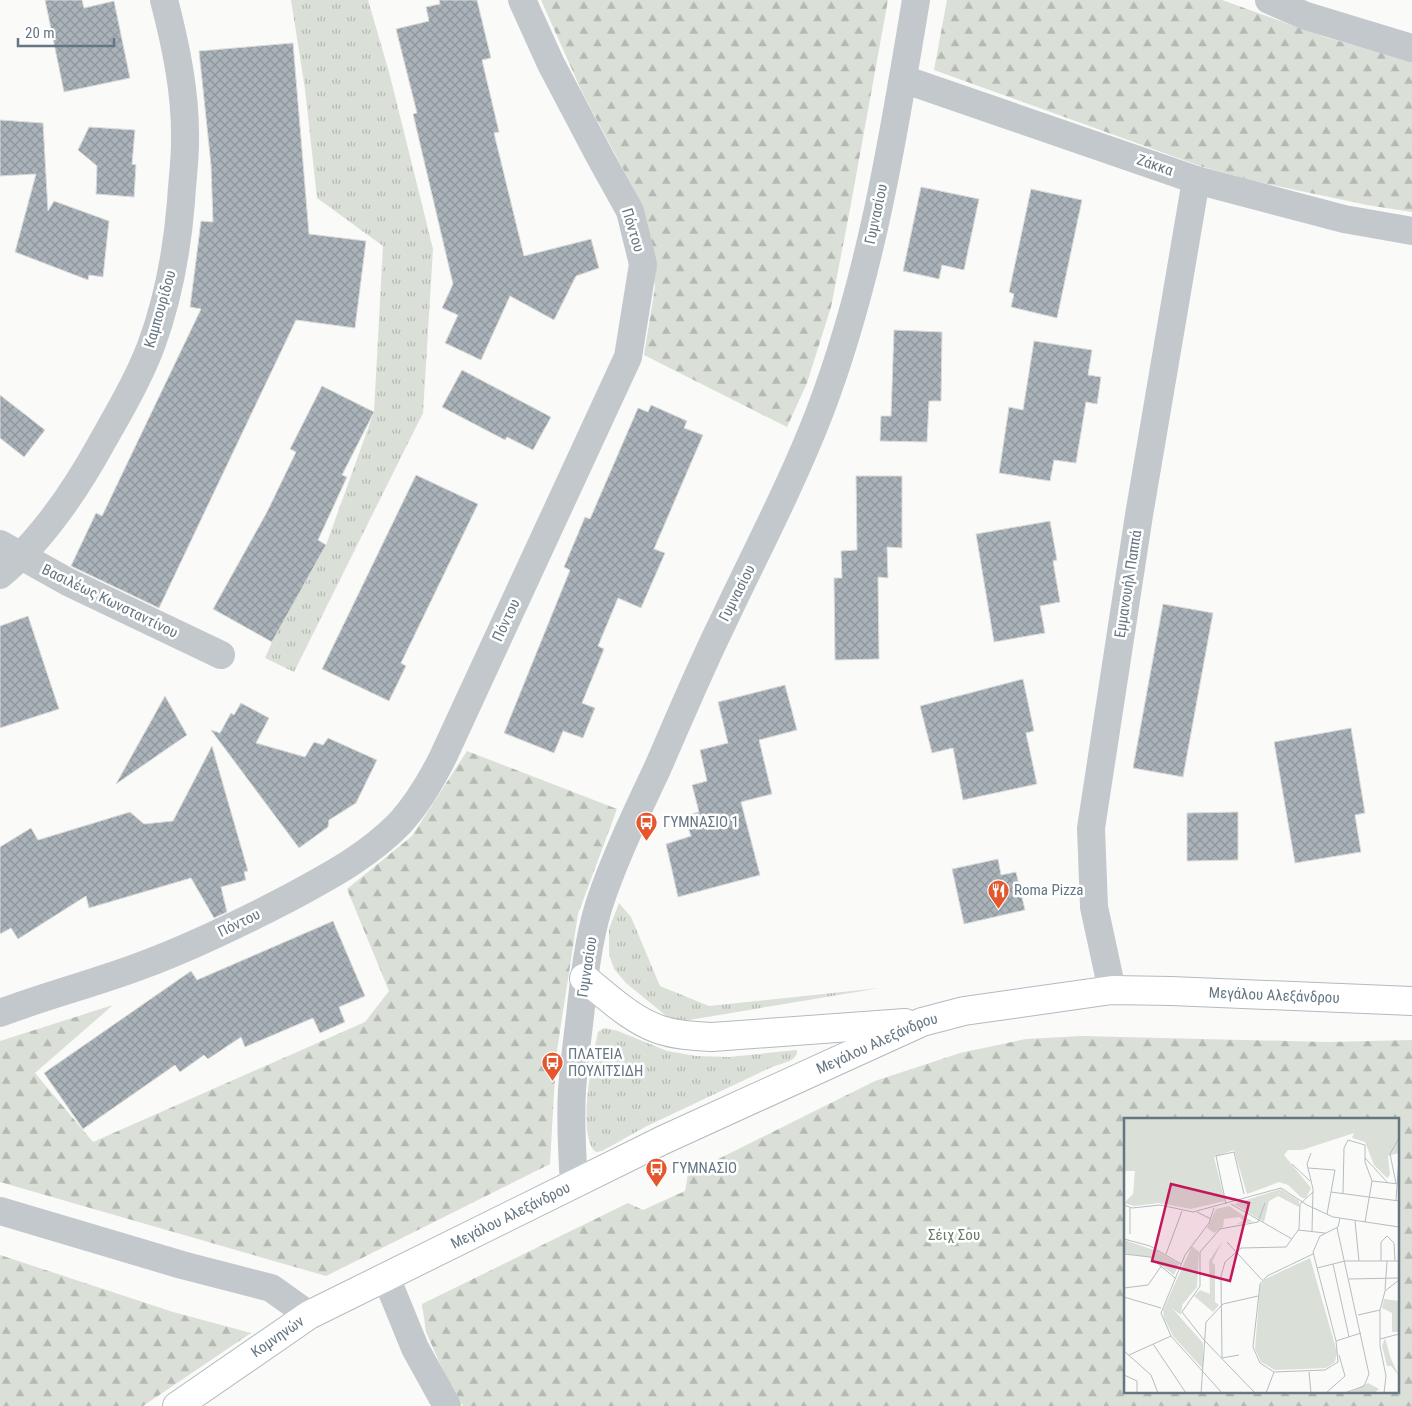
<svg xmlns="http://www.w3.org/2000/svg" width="1412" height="1406" font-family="'Roboto Condensed',sans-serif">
	<defs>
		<pattern id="grass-tufts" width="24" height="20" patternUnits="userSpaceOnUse" patternTransform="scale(1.25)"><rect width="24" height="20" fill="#dadfd7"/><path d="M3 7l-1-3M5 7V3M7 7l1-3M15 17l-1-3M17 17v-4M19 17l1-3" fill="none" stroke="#b4b9b4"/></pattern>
		<pattern id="forest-firs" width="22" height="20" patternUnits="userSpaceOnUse" patternTransform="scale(1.25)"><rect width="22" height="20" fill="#dadfd7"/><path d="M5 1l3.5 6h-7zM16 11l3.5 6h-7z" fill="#b4b9b4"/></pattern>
		<pattern id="building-cross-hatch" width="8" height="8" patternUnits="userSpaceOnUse" patternTransform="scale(1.25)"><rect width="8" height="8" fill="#aab3b9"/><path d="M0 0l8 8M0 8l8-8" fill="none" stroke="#8e969c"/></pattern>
	</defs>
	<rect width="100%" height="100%" fill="#fafaf8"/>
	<g fill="url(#grass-tufts)">
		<path d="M291,0H368L389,72L433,249L423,413L294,672L265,658L272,642L326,545L374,412L383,246L317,198L305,89Z"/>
		<path d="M619,903L631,917L660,986L709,1006L880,988L689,1020L670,1019L626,983L614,969L609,954V929Z"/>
		<path d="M604,1028L618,1031L667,1051L696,1056L729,1057L797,1050C799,1061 780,1064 772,1067L647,1126L602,1151L596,1152C576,1137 593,1055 598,1032Z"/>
	</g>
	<g fill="url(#forest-firs)" fill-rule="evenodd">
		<path d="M541,0H888L850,209L831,307L807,383L787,427L644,355L655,287L651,255L640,201L582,92Z"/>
		<path d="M947,0H1222L1325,37L1412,62V212L1367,205L1253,181L1200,166L934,70Z"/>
		<path d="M467,751L617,809L578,914L556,1057L550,1164L326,1276L0,1182V1041L113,1005L35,1073L93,1142L365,1022L389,991L347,889L412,836Z"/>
		<path d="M1081,1036L1328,1042L1412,1040V1406H463L445,1375L426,1332L422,1304L628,1203L643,1210L685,1191L688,1174L875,1081L960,1053L1026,1039ZM1126,1120H1398V1392H1126Z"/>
		<path d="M0,1255L173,1312L251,1333L143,1406H0Z"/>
	</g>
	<g fill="url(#building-cross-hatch)" stroke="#dcdcda">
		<path d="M45,0H82L84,8L114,1L130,78L64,92Z"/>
		<path d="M439,0H477L491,58L482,60L499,132L494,133L524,256L591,239L599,268L576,276L554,320L510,296L481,360L445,343L458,315L442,308L453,284L413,114L417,113L396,29L429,21L426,7L440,4Z"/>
		<path d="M293,43L309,234L366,241L355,328L296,320L159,608L71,566L96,513L102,516L201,309L190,307L201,221L213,222L211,165L199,51Z"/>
		<path d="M0,120L43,123L48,211L54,201L109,221L103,277L89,275L88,280L15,252L36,174L0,176Z"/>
		<path d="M89,127L135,130L132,164L136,165L134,197L96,194L97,166L78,150Z"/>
		<path d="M921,187L979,199L964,270L942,265L939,279L903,271Z"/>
		<path d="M1031,189L1082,200L1057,318L1011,307L1014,294L1009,292Z"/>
		<path d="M894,330L942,332L941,401H929L927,442L880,441L881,416H891Z"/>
		<path d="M1034,341L1092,350L1088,375L1101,377L1097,404L1086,402L1076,463L1054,460L1050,481L999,473L1009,407L1023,410Z"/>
		<path d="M462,370L551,417L533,450L507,437L505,440L442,407Z"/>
		<path d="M322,386L374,412L342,475L347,477L318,540L326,545L272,642L213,609L267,512L296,452L290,449Z"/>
		<path d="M0,395L45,430L24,457L0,438Z"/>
		<path d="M651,405L687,421L684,428L703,435L654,549L665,553L641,608L618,598L598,646L604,649L582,703L595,708L583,738L563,731L554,753L504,733L570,570L564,567L585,517L590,519L638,408L648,412Z"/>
		<path d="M416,475L478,504L401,663L406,666L389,701L322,669Z"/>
		<path d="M856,476H902V548L887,547L888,578L878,577L879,659L835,660L834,578H842L841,551L857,550Z"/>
		<path d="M1050,521L1057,560L1053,561L1060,602L1040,606L1045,633L994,642L976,534Z"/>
		<path d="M1163,604L1213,613L1183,777L1133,768Z"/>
		<path d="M28,616L59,709L0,728V626Z"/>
		<path d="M1023,679L1034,731L1026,733L1037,784L963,800L953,748L932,753L920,706Z"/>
		<path d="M785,685L797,730L759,740L772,794L741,802L760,875L678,897L666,844L691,836L684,816L699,812L692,785L707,781L700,750L728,743L718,702Z"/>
		<path d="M165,696L187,735L116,784Z"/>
		<path d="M241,703L269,718L256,743L305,757L314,742L323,745L328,738L377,760L356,803L329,820L328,827L299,848L211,730L220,733L231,713L234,715Z"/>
		<path d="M1351,728L1365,813L1355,815L1361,852L1295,863L1274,742Z"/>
		<path d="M212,746L248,871L244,872L246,880L221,887L227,912L214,918L191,878L89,908L86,896L18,939L11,928L0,934V847L31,828L38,840L130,812L144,824L173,821Z"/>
		<path d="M1238,812V860L1187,861V813Z"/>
		<path d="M998,859L1001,875L1016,872L1025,910L964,924L952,869Z"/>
		<path d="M333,921L365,996L339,1007L345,1022L320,1033L313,1018L245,1047L241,1037L208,1059L204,1055L180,1072L175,1065L83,1129L44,1073L191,971L197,980Z"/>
	</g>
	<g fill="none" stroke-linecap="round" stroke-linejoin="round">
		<defs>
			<g id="secondary">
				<path d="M584,978C607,996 630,1019 658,1029C675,1035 694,1036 712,1037L905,1023"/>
				<path id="s1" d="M177,1406L309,1315L663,1140L922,1022L964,1011L1112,990L1171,991L1412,1001"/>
			</g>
		</defs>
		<use href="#secondary" stroke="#b3babf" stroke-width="30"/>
		<g stroke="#c3c8cc" stroke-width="28">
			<path d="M903,79L1196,180L1344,219L1412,231"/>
			<path d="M0,544L68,582L221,655"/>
			<path d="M0,575C42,540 75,491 101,444C119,412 138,380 151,346C168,300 177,251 181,202C182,182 185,162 185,142C186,94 176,46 164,0"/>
			<path d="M1112,990L1094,907L1091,828L1139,515L1196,180"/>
			<path d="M0,1013C47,995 96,983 143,965C194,946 243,922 291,897C330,876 369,855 400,823C418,803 431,781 443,757L628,357L643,264L630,211L600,157L551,64L522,0"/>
			<path d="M0,1211L182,1265L271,1288L309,1315"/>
			<path d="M386,1277L415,1348L447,1406"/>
		</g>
		<g stroke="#c3c8cc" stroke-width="28">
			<path d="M1269,0L1306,16L1412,48"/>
			<path d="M574,1184C572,1153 570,1122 572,1090C574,1065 577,1041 580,1016C584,979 588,941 599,905C615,857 637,812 658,767C679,719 699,671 722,624C755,554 791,486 819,414C870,281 893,140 916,0"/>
		</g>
		<use href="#secondary" stroke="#fff" stroke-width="28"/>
	</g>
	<defs>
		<symbol id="bus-pin" viewBox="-11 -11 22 30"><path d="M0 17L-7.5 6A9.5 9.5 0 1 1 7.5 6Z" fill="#e4572e" stroke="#fff"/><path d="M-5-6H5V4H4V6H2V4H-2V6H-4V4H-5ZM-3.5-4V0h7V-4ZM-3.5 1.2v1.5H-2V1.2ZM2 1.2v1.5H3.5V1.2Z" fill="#fff"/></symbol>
		<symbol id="restaurant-pin" viewBox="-11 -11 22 30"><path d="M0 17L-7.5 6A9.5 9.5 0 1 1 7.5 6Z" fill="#e4572e" stroke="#fff"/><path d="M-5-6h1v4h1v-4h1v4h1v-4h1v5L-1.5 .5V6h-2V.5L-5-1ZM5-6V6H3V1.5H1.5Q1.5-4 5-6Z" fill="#fff"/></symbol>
	</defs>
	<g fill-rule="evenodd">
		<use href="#bus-pin" x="634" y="810" width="25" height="34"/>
		<use href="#restaurant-pin" x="986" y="878" width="25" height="34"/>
		<use href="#bus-pin" x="540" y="1050" width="25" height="34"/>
		<use href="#bus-pin" x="644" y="1156" width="25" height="34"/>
	</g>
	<g text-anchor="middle" stroke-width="5" stroke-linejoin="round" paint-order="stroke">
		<g font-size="15" fill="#657683" stroke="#fff">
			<text transform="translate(1155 165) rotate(19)" y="5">Ζάκκα</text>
			<text transform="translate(876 214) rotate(-78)" y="5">Γυμνασίου</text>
			<text transform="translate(633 230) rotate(73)" y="5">Πόντου</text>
			<text transform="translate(160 309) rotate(-74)" y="5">Καμπουρίδου</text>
			<text transform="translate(1128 584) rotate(-81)" y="5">Εμμανουήλ Παππά</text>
			<text transform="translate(737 593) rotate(-63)" y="5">Γυμνασίου</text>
			<text transform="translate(110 601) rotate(26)" y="5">Βασιλέως Κωνσταντίνου</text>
			<text transform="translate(506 620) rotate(-65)" y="5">Πόντου</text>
			<text transform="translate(239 923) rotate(-26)" y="5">Πόντου</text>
			<text transform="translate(587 967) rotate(-81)" y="5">Γυμνασίου</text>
			<text dy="5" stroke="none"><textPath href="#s1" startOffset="1195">Μεγάλου Αλεξάνδρου</textPath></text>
			<text dy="5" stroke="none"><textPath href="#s1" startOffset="790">Μεγάλου Αλεξάνδρου</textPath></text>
			<text dy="5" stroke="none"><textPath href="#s1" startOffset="385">Μεγάλου Αλεξάνδρου</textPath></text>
			<text dy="5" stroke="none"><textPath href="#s1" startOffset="122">Κομνηνών</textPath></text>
		</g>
		<g font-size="15" fill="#657683" stroke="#fff" text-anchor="start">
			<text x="663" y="827">ΓΥΜΝΑΣΙΟ 1</text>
			<text x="1014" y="895">Roma Pizza</text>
			<text x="568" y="1059">ΠΛΑΤΕΙΑ<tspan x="568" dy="17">ΠΟΥΛΙΤΣΙΔΗ</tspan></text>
			<text x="672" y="1173">ΓΥΜΝΑΣΙΟ</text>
		</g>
		<g font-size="15" fill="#687a64" stroke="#fff">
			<text x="954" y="1240">Σέιχ Σου</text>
		</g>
	</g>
	<g transform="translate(1124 1118)">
		<rect width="275" height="275" fill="#fafaf8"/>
		<path d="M99,122L88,144L91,147V184L95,187L89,194L70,178L76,172L86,176L85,143ZM49,191L79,225V251L49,218L40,200ZM261,220L267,241L275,258L267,248H263L258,228ZM244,265L255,271L250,275H225Z" fill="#dadfd7"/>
		<path d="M0,0H275V35L264,38L266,57L263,60L250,47L241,24L228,20L230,15L178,32H164L160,37L187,70L182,80H178L164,67L155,64L123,76L110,32L90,39L101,83L67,91L35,85L10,88L0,85L9,76L11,53H0ZM157,71L154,78L145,83L140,104L110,86ZM105,88L129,104L113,106L119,103L116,99L100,101L99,109L90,115L83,110L92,91ZM0,122L33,133L55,146L50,157L28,140L0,135ZM68,128L75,134L73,169L58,187L57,197L49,191L40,200L39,192ZM186,140L213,234L211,244L202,250L151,252L137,244L131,231L136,168L141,161Z" fill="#dadfd7"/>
		<path d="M157,71L175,83V89L154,78ZM260,181L275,183V214H268V195L258,190Z" fill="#dadfd7"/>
		<path d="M159,194L177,195V225H158Z" fill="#dadfd7"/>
		<path fill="none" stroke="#b5bdc2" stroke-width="1" d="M187,35L183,46L189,71L188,113M241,40L264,65M168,46L186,63M184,50L211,52L203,96M248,63L275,66M272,65L266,36L275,20M207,74L275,83M219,75L220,30L224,22L241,27V44L248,63M272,82L275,40M102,86L92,38L110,34L120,76M107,86L168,121M0,87L8,90L36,87L69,94L157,70L183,87L209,99L275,109M6,90V116M90,90L85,105L61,137L37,195L47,218L98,275M73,94L87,101M231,103L235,143M241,104L248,63M213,110L245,256L240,268L221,275M174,112L201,115M263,118L270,125L271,143M0,121L26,128L57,146M103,124L138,162M0,136L26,139L51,160M42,136L58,93M189,136L143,158L136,166L129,229L136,245L150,254L201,252L214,244L212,223L189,134L196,118L214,109L216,100M257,143V124L263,118M209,146L225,219M193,150L221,143H275M225,161L275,160M0,170L24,167L38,147M261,172L263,143M0,179L37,190M234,197L256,192M256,221L275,216M212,223L237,215M29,226L62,275M0,233L27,257L34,275M5,237L47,218M98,240L97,158L101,144L117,130L162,129L175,111L176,86L189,74M98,240L115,237M185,254L187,275M0,257L13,263V275M77,275L82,204L99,186L134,178M131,275L80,222L58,194L76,168V134L96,111L134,104L141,85M142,275L150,254M202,275L221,258L215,237M260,275L262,258L256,228V192L261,173L275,162"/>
		<path fill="#c2185b" fill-opacity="0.15" stroke="#c2185b" stroke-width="2.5" d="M47,66L125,85L106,163L28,143Z"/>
		<rect width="275" height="275" fill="none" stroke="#657683" stroke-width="2.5"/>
	</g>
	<path d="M18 38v8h96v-8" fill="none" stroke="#657683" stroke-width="2.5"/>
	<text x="25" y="38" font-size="15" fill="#657683" stroke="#ffffff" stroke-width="4" paint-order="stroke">20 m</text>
</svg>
